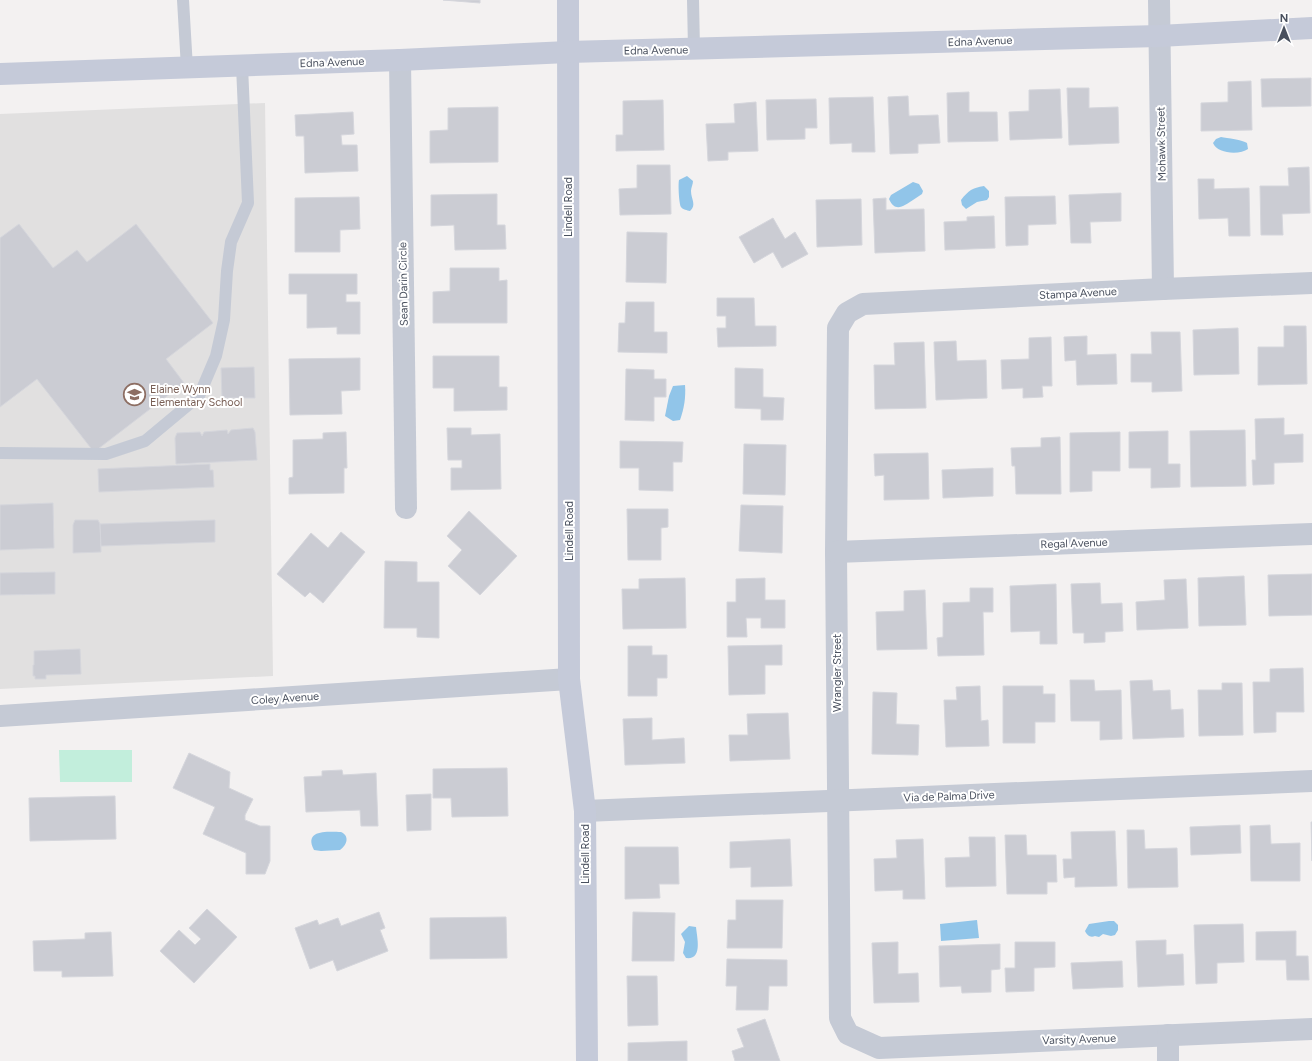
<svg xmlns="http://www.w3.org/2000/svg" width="1312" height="1061" font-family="Figtree,sans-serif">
	<rect width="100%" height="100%" fill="#f3f1f1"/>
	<path fill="#e1e0e0" d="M265,103L273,676L0,689V114Z"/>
	<path fill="#c2eedc" d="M59,750H132V782H60Z"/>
	<g fill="#91c5e9">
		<path d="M1221,137C1227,138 1243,140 1247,143L1248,149C1240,155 1217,154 1213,143L1216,139Z"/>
		<path d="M687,176L693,181C693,184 691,188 691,191C691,199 697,205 690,211C687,210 683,210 681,207C679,204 678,184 679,180Z"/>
		<path d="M913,182L919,184L923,191L922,194C919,196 916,198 913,200C904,206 895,213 889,199L891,195Z"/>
		<path d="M984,186L989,191V197L987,200L977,202L966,209L962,205L961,200C969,190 972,188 984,186Z"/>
		<path d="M685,385C686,397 684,409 680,420L673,421L665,416L669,396L673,386Z"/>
		<path d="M341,832C350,836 347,845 340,850L321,851L314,850C303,829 329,832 341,832Z"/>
		<path d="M977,920L979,938L941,941L940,924Z"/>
		<path d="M1109,921H1114L1118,925V930L1115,935L1111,936L1103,934L1099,937L1095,936C1090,938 1087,935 1085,931L1089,924Z"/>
		<path d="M689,926L696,927C697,938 703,960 686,958L683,953L685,942L681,934Z"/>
	</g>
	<g fill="#cbccd3" stroke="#d5d6dc">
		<path d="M443,0H480V3Z"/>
		<path d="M1311,78V106L1262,107L1261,79Z"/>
		<path d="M1251,81L1252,130L1201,131V103L1228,102V82Z"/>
		<path d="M1067,88H1089V108L1118,107L1119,143L1069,145Z"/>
		<path d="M1060,89L1062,138L1010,140L1009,112L1029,111V90Z"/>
		<path d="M969,92V112H997L998,141L948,142L947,93Z"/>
		<path d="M908,96L909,116L938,115L940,143L918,144V153L890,154L888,97Z"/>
		<path d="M873,97L875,152H852V143L830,144L829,98Z"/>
		<path d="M816,99L817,128H805V139L767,140L766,100Z"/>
		<path d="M663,100L664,150L616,151V135H623V101Z"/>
		<path d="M756,102L758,151L728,152V160L708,161L706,124L735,123L734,104Z"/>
		<path d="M498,107V162L430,163V131L448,130V108Z"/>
		<path d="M353,112L354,134L341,135L342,145H357L358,171L305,173L304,136H296L295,115Z"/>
		<path d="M637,165H670L671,214L620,215L619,189L637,188Z"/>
		<path d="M1309,167L1310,213L1282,214L1283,235H1261L1260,186H1289L1288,168Z"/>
		<path d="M1198,179H1214V189L1249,188L1250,236H1229L1228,218L1199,219Z"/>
		<path d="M1121,193V221L1090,222L1091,243H1071L1069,195Z"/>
		<path d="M497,194V225H505L506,249L455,250L454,225L431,226V195Z"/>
		<path d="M1055,196L1056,224L1028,225V245L1006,246L1005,197Z"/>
		<path d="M359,197L360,229L340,230V252H295V198Z"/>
		<path d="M886,198V210L924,209L925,251L875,253L873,199Z"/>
		<path d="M861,199L862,245L817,247L816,200Z"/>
		<path d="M994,216L995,248L945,250L944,222L967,221V217Z"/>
		<path d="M773,218L785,239L795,232L808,254L782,268L773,252L754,263L739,237Z"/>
		<path d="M19,224L53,268L77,250L87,262L136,224L213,323L166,359L184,383L94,452L37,379L0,407V238Z"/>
		<path d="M627,232L667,233L666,283L626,282Z"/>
		<path d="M450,268H499V281L507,280V323H433V292L450,291Z"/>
		<path d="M289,274H357V294H346V302H360V334H337V327L307,328V294H289Z"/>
		<path d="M717,298H754L755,326H776V346L718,347L717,328H726V316H717Z"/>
		<path d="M626,302H654V332H667V353L618,352L619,323H625Z"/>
		<path d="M1284,326H1306L1307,384L1258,385V347H1284Z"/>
		<path d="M1238,328L1239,374L1194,375L1193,330Z"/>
		<path d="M1151,332H1180L1182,391L1152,392V382H1131V354H1152Z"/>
		<path d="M1087,336V355L1116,354L1117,384L1077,385L1076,360L1065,361L1064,337Z"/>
		<path d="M1051,337L1052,386H1042L1043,397L1023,398V388L1002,389L1001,360L1029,359V338Z"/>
		<path d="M956,341L957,361L986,360L987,398L936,400L934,342Z"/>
		<path d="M924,342L926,408L875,409L874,365H895L894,343Z"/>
		<path d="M433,356H499V387H507V410L454,411V388H433Z"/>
		<path d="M360,358V390L341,391L342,414L290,415L289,359Z"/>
		<path d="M254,367L255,398H222L221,368Z"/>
		<path d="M735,368L763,369V397L784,398L783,420H761V409L735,408Z"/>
		<path d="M626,369L654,370V379H666V397H654V421L625,420Z"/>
		<path d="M1284,418V435L1303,434V462L1274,463V484L1253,485L1252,460H1256L1255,419Z"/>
		<path d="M253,428L255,432L257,460L176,464L175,438L177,433L200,432L202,436L204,432L227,430L228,434L231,430Z"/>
		<path d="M447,428H471V435L500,434L501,489L451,490V468H462V460H448Z"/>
		<path d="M1245,430L1246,486L1191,487L1190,431Z"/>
		<path d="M1168,431V464H1180V487L1151,488V468H1129V432Z"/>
		<path d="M346,432L347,468H344V493L289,494V478L293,477V440L323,439V433Z"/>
		<path d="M1120,432V471H1092V491L1070,492V433Z"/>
		<path d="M1060,437L1061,494H1016L1015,466H1012L1011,448L1041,447V438Z"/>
		<path d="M620,441L683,442L682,462H673V491L639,490V468H620Z"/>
		<path d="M744,444L786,445L785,495L743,494Z"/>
		<path d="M928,453L929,499L884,500V475L875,476L874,454Z"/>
		<path d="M210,464V470H213L214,487L99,492L98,469Z"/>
		<path d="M993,468V496L943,498L942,470Z"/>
		<path d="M53,503L54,548L0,550V505Z"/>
		<path d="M741,505L783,506L782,553L739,551Z"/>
		<path d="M627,509H668V527L661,528V560H628Z"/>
		<path d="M469,511L517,556L480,595L448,566L462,550L447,536Z"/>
		<path d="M75,520H98L100,524L101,552L73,553V525Z"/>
		<path d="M215,520V542L101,546L100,524Z"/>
		<path d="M341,532L365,552L323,603L310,592L305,597L277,574L311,533L328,548Z"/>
		<path d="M385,561L417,562V582H439V638L417,637V628H384Z"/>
		<path d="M55,572V594L0,595V573Z"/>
		<path d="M1312,574V615L1269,616L1268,575Z"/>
		<path d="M1244,576L1246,625L1199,626L1198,578Z"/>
		<path d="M685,578L686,628L623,629L622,589H639V579Z"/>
		<path d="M765,578V600H785V628H761V618H746L747,637H727V602H736V579Z"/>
		<path d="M1186,579L1188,628L1137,630L1136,602L1165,600L1164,580Z"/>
		<path d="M1100,583L1101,604L1122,603L1123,631L1105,632V642L1084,643V633H1073L1071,584Z"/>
		<path d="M1056,584L1057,644H1040V631L1011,632L1010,586Z"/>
		<path d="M970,588H993V612H983L984,655L938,656L937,638L943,637V603L970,602Z"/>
		<path d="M925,590L927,649L877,650L876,612L904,611V591Z"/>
		<path d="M782,645V665H765V694L729,695L728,646Z"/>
		<path d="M628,646H652V655H667V678H657V696H628Z"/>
		<path d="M80,649L81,674L46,675V679H35V676H33V665H34V651Z"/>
		<path d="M1303,668L1304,712H1276V732L1254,733L1253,682H1270V669Z"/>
		<path d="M1070,680H1094L1095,691L1121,690L1122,739L1100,740V721H1071Z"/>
		<path d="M1152,680L1153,691L1170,690L1171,710L1183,709L1184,737L1133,739L1130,681Z"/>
		<path d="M1222,683H1242L1243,735L1199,736L1198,690H1222Z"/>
		<path d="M980,686L981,721L988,720L989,746L946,747L944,700H957L956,687Z"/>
		<path d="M1003,686H1043V694H1055V722H1035V743H1003Z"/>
		<path d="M873,692L897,693L896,724L919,725L918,755L872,754Z"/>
		<path d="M788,713L790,759L730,761L729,735H748L747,714Z"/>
		<path d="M652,718V740L684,738L685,763L625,765L623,719Z"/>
		<path d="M189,753L230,772L229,788L253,799L245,815V820L260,826H270V861L265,874H246V853L203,834L215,807L173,788Z"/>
		<path d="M507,768L508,816L452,817L451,798H433V769Z"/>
		<path d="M342,770L343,775L376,773L378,826H361L360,810L306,812L304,777L322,776V771Z"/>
		<path d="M431,794V830L407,831L406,795Z"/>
		<path d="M115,796L116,839L30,841L29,798Z"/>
		<path d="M1311,822H1312V861Z"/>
		<path d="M1240,825L1241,853L1191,855L1190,827Z"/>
		<path d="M1270,825L1271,844L1300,843V881H1251L1250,826Z"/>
		<path d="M1127,830H1144L1145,849L1177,848L1178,887L1128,888Z"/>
		<path d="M1115,831L1117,886L1075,887V877L1064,878L1063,859H1072L1071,832Z"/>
		<path d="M1005,835H1026L1027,855H1056L1057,882H1047V894H1007Z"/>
		<path d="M969,837H995L996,886L946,887L945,858L970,857Z"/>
		<path d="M790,839L792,886L751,887V867L730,868V842Z"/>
		<path d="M923,839L925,899H903V890L875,891L874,859L897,858L896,840Z"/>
		<path d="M625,847H678L679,884H659L660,898L625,899Z"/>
		<path d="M736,900H783L782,948H727L728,920H736Z"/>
		<path d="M207,909L237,937L194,983L160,951L179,930L195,945L201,939L189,928Z"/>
		<path d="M379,912L385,928L380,930L388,951L337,971L333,960L310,969L295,928L317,920L319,925L338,918L341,926Z"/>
		<path d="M633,912L675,913L674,961H632Z"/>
		<path d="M506,917L507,958L430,959V918Z"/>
		<path d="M1243,924L1244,962L1217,963V983L1196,984L1194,925Z"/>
		<path d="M1296,931V956H1308L1309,980H1287L1286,960H1256V932Z"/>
		<path d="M111,932L113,976L62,977V971H34L33,941L85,939V933Z"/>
		<path d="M1166,940V955L1183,954L1184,985L1138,987L1136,941Z"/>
		<path d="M898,942V974L918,973L919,1002L874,1003L872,943Z"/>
		<path d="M1015,942H1055V967L1034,968V991L1006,992L1005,968H1015Z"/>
		<path d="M1000,944V969L991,970V992L962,993L961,986L940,987L939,946Z"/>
		<path d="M727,959L787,960V986H769L768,1010H736L737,986H726Z"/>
		<path d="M1122,961L1123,987L1073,989L1071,963Z"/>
		<path d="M627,976H657L658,1025L628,1026Z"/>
		<path d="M765,1019L780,1061H735L732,1051L744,1047L737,1029Z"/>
		<path d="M687,1041V1061H628V1043Z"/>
	</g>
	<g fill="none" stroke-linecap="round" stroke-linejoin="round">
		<g stroke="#c5cad5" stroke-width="12">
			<path d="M183,0L187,68"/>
			<path d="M693,0L694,49"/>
			<path d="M0,453L106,454L145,441L199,396L216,356L224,320L227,271L231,242L248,203L242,66"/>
		</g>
		<g stroke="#c5cad5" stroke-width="22">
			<path d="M1159,0L1163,289"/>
			<path d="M400,60L406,508"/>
			<path d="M1312,283L1163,289L863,304L847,313L838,328L836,552L840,1018L848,1034L879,1048L1312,1029"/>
			<path d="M836,552L1312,534"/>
			<path d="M0,716L569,679"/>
			<path d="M585,811L1312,781"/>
			<path d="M1168,1035V1061"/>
		</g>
		<g stroke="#c5cad9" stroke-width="22">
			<path d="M568,0L569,679L585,811L587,1061"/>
			<path d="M0,74L400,60L568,52L1159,36L1312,28"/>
		</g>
	</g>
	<defs>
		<symbol id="school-ring" viewBox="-11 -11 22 22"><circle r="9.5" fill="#fff" stroke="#8d6e63" stroke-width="1.5"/><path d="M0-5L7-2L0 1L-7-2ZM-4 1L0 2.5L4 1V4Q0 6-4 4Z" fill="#8d6e63"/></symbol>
	</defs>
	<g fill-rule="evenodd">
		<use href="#school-ring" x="122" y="382" width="25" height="25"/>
	</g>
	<g text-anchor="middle" stroke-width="4" stroke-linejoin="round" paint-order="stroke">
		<g font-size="11" fill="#49505e" stroke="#fff">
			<text transform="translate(980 41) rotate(-2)" y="4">Edna Avenue</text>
			<text transform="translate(656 50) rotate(-1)" y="4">Edna Avenue</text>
			<text transform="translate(332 62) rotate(-2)" y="4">Edna Avenue</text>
			<text transform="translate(1161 144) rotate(-91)" y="4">Mohawk Street</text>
			<text transform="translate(568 207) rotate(-90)" y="4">Lindell Road</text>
			<text transform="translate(403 284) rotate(-91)" y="4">Sean Darin Circle</text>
			<text transform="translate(1078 293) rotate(-3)" y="4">Stampa Avenue</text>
			<text transform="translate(569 531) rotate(-90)" y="4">Lindell Road</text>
			<text transform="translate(1074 543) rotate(-2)" y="4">Regal Avenue</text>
			<text transform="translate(837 673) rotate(-90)" y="4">Wrangler Street</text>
			<text transform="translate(285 698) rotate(-4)" y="4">Coley Avenue</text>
			<text transform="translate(949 796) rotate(-2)" y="4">Via de Palma Drive</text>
			<text transform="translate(585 854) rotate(-90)" y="4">Lindell Road</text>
			<text transform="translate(1079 1039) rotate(-2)" y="4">Varsity Avenue</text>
		</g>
		<g font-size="11" fill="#785e54" stroke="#fff" text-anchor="start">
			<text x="150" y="393">Elaine Wynn<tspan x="150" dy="13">Elementary School</tspan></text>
		</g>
	</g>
	<g transform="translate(1284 28)" stroke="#ffffff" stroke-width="3" paint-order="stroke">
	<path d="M0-3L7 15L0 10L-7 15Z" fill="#49505e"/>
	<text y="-6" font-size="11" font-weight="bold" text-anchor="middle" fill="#49505e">N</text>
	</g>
</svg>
